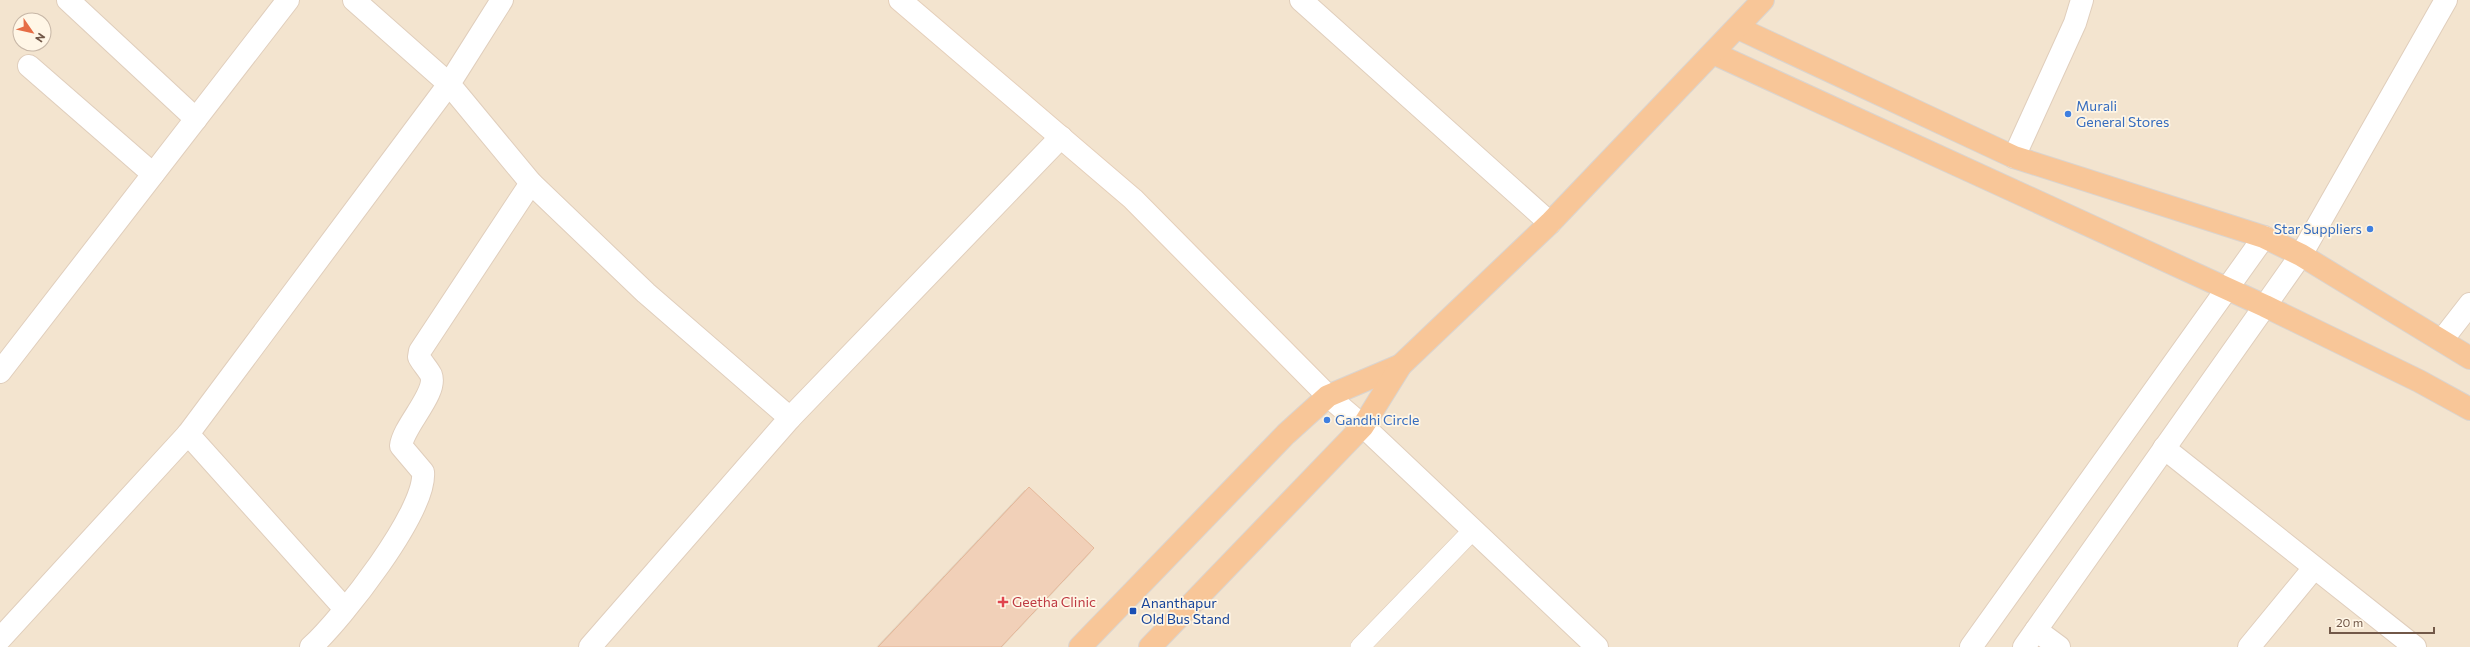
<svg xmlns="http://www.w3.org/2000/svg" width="2470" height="647" font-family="Commissioner,sans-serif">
	<defs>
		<filter id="shadow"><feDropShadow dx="-3.5" dy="3.5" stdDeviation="0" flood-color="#0004"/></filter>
	</defs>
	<rect width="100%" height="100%" fill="#fcf2e0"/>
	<path fill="#f3e4cf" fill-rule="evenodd" d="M0,0H2470V647H0ZM20,20H44V44H20Z"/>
	<path fill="#f1d0b8" stroke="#e4b799" filter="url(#shadow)" d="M1029,487L1094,548L1001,647H878Z"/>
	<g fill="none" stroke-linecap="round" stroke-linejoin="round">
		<defs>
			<path id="service" d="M1360,647L1472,531"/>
			<g id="minor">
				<path d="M68,0L196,119"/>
				<path d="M502,0L449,84L531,183L646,293L790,418L590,647"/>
				<path d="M1301,0L1550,223"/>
				<path d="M29,66L153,174"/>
				<path d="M2014,157L2075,23L2082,0"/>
				<path d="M2442,340L2470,304"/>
				<path d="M0,372L288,0"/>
				<path d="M790,418L1061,137"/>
				<path d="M188,434L345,609"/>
				<path d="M2164,448L2415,647"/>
				<path d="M2036,630L2059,647"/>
				<path d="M0,639L188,434L449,84L354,0"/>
				<path d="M311,647C341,620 427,511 423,472L401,446C403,426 438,393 431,375C428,369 422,363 419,357L420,351L531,183"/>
				<path d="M2249,647L2314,568"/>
			</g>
			<g id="tertiary">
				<path d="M1363,426L1597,647"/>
				<path d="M1971,647L2264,237"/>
				<path d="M2024,647L2301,255L2446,0"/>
			</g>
			<path id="secondary" d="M900,0L1133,199L1328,396L1363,426"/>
			<g id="trunk">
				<path d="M1738,28L2014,157L2264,237L2301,255L2470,358"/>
				<path d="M1713,53L2265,306L2419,381L2470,409"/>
				<path d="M1080,647L1286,434L1328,396L1401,365"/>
				<path d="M1150,647L1363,426L1401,365L1550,223L1763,0"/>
			</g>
		</defs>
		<use href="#service" stroke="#e0cebc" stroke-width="20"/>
		<use href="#minor" stroke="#e0cebc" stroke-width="24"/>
		<use href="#tertiary" stroke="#e0cebc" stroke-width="24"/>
		<use href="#secondary" stroke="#e5cfba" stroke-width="24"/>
		<use href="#trunk" stroke="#dad4cf" stroke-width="24"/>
		<use href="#service" stroke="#fff" stroke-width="19"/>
		<use href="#minor" stroke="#fff" stroke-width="22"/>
		<use href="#tertiary" stroke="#fff" stroke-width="22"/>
		<use href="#secondary" stroke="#fff" stroke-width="22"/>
		<use href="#trunk" stroke="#f8c698" stroke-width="22"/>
	</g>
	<g fill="#3f7fe0" stroke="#fff6e6" stroke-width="1.5">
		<circle cx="2068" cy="114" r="4"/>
		<circle cx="2370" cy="229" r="4"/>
		<circle cx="1327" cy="420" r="4"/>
	</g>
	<path fill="#e0444e" stroke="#fff6e6" stroke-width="1.5" d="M1001 596h4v4h4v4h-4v4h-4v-4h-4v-4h4z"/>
	<rect fill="#1a4fb4" stroke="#fff6e6" stroke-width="1.5" x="1129" y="607" width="8" height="8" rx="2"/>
	<g text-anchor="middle" stroke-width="3.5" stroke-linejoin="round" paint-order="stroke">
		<g font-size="14" fill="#366cbe" stroke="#fff6e6" text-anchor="start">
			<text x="2076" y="111">Murali<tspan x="2076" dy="16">General Stores</tspan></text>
			<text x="2362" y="234" text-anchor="end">Star Suppliers</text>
			<text x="1335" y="425">Gandhi Circle</text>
		</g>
		<g font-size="14" fill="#be3a42" stroke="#fff6e6" text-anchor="start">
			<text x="1012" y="607">Geetha Clinic</text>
		</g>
		<g font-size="14" fill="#164399" stroke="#fff6e6" text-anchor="start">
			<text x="1141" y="608">Ananthapur<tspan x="1141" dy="16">Old Bus Stand</tspan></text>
		</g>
	</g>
	<g transform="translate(32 32) rotate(124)"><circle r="19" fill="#fff6e6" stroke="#c7b7a7"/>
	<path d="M0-3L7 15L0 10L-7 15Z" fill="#e66d45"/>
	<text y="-6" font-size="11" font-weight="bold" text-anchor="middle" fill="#725848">N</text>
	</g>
	<path d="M2330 627v6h104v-6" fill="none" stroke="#725848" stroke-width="2"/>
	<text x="2336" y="627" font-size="12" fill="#725848" stroke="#fff6e6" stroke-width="3" paint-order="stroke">20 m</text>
</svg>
